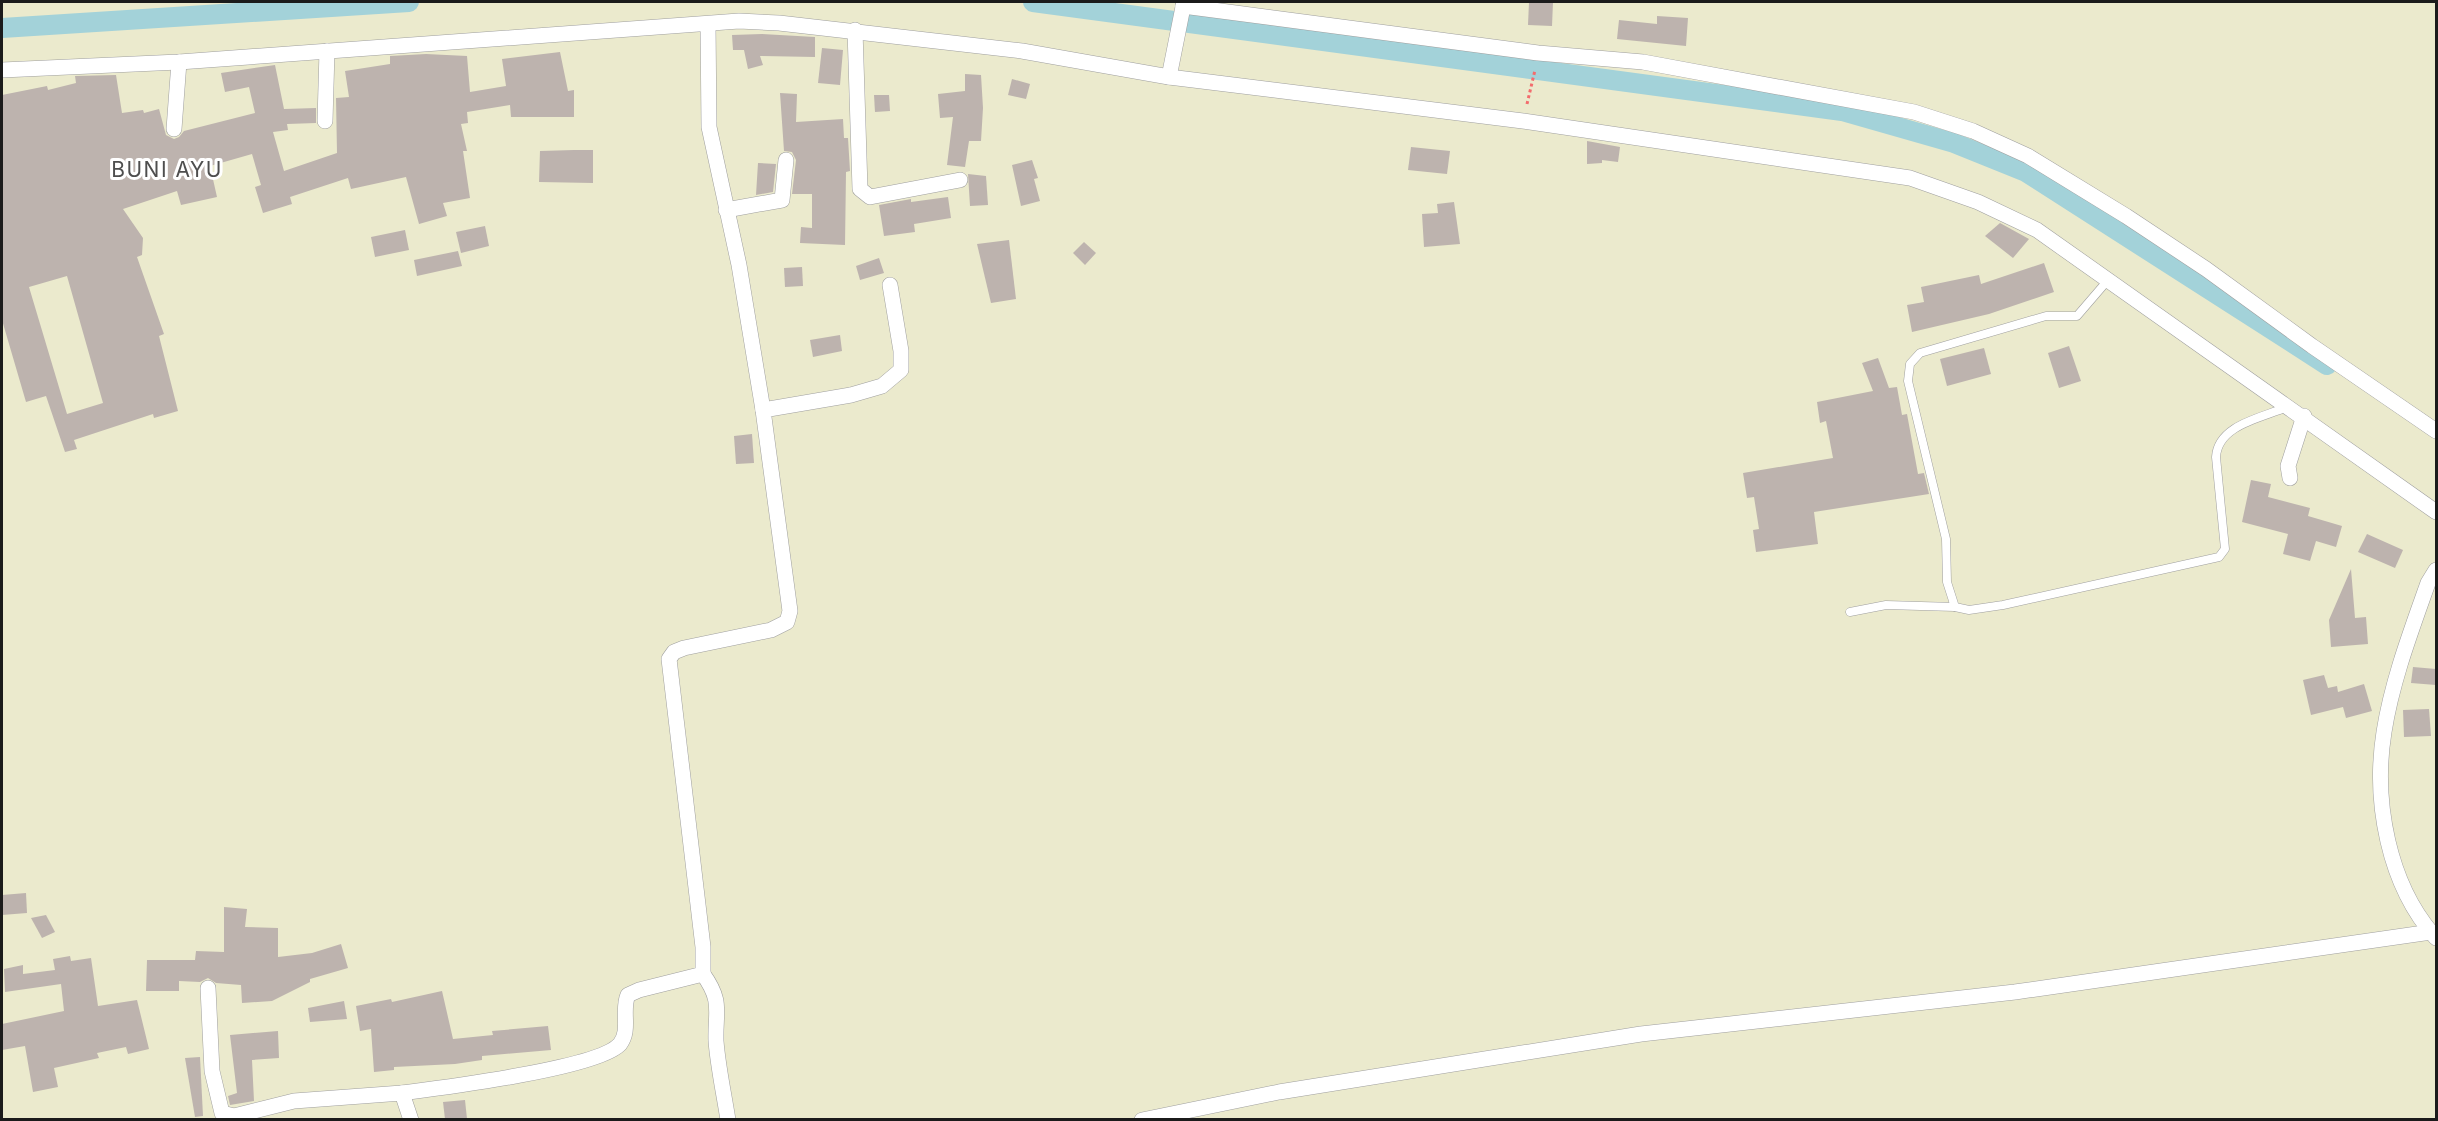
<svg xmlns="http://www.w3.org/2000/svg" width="2438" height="1121" font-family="Inter,sans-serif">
	<rect width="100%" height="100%" fill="#ede8e1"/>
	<rect fill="#ebeacd" x="2" y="2" width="2434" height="1117"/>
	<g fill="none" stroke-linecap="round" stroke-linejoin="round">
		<g stroke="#a3d2d9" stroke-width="20">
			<path d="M1033,2L1842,111L1954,143L2026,172L2327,365"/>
			<path d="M2,28L409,2"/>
		</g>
	</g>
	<g fill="#bdb3ae" fill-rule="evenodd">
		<path d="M1529,2H1553L1552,26L1528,25Z"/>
		<path d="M1657,16L1688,18L1686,46L1617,39L1619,20L1657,24Z"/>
		<path d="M762,34L815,37V57L760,56L763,65L748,69L744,50H733L732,35Z"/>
		<path d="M822,48L843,50L840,85L818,83Z"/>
		<path d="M560,52L568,91L574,90V117H511L510,105L467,112L468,123L461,124L467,151H463L470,198L443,203L447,216L419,224L406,177L351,189L348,178L290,197L292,204L263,213L255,187L261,185L252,154L210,166L217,197L181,205L177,191L123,209L143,238L142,255L137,257L164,334L159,336L178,411L154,418L153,414L74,440L77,449L65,452L46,396L26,402L2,320V95L47,86L48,90L76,83L75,76L116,75L122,113L143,110L144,113L159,109L166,135L174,139L179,137L184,131L255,113L249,87L225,92L221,73L275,65L284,109L316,108V123L287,124L288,130L273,132L284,171L337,153L336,98L349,97L345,71L390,64V56L426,54L467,56L470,92L506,86L502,59ZM67,276L103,403L67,414L29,287Z"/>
		<path d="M965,74L981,75L983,108L981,141H969L965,167L947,165L953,117L940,118L938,94L965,91Z"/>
		<path d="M1012,79L1030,84L1026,99L1008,95Z"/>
		<path d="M780,93L797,94L796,122L843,119L844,138H848L850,171L846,172L845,245L800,243L801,227L812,228V194H792L796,160L792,152L784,151Z"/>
		<path d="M874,95H889L890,111L875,112Z"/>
		<path d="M1587,141L1620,147L1618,162L1602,160V163L1587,164Z"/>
		<path d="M1411,147L1450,151L1447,174L1408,170Z"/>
		<path d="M574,150H593V183L539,182L540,151Z"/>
		<path d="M1032,160L1038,178L1034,179L1040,201L1021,206L1012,165Z"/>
		<path d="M758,163L776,164L773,192L756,195Z"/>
		<path d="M968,174L986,176L988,205L970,206Z"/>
		<path d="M948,197L951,218L914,224L915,232L884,236L879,205L911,199V202Z"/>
		<path d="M1454,202L1460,244L1424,247L1422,214L1438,213L1437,204Z"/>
		<path d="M2000,223L2029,239L2013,258L1985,236Z"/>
		<path d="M485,226L489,246L461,253L456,232Z"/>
		<path d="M405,230L409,250L375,257L371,237Z"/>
		<path d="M1009,240L1016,299L991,303L977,244Z"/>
		<path d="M1084,242L1096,253L1085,265L1073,253Z"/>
		<path d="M458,251L462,266L417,276L414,260Z"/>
		<path d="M879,258L884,273L860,280L856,266Z"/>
		<path d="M2044,263L2054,292L1989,314L1912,332L1907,305L1924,302L1921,287L1979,275L1981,284Z"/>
		<path d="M802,267L803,286L785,287L784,268Z"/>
		<path d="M840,335L842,351L813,357L810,340Z"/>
		<path d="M2069,346L2081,381L2059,388L2048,353Z"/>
		<path d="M1984,348L1991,374L1947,386L1940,359Z"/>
		<path d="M1878,358L1889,388L1897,387L1902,415L1907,414L1918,474L1924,473L1929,494L1814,512L1818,544L1756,552L1753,530L1759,529L1754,497L1747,498L1743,473L1833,458L1826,421L1820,423L1817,402L1873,391L1862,363Z"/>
		<path d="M752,434L754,463L736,464L734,436Z"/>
		<path d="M2251,480L2271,484L2268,497L2310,508L2308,516L2342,526L2336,547L2316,541L2310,561L2283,554L2288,534L2242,522Z"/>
		<path d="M2367,534L2403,550L2395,568L2358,552Z"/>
		<path d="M2351,569L2355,618L2366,617L2368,644L2331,647L2329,620Z"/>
		<path d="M2413,667L2436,669V685L2411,683Z"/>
		<path d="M2324,675L2328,688L2337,686L2338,692L2364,684L2372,711L2346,718L2343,707L2311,715L2303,680Z"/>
		<path d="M2429,709L2431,736L2404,737L2403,710Z"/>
		<path d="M26,893L27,913L2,915V895Z"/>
		<path d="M224,907L247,909L245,927L278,928V957L312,953L341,944L348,968L310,979V982L272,1001L242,1003L241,985L216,983L208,978L200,982L179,981V991H146L147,960H195L196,951L224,952Z"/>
		<path d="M46,915L55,932L42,938L31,918Z"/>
		<path d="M70,956L71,961L91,958L98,1006L137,1000L149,1049L128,1054L126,1047L97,1053L99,1058L54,1068L58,1087L33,1092L25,1046L2,1050V1024L64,1011L61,984L5,992L4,969L23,965V974L55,970L53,959Z"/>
		<path d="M442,991L453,1039L493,1035L492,1031L548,1026L551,1050L482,1056V1060L455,1064L394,1067V1070L374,1072L371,1029L360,1031L356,1006L391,999L392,1002Z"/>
		<path d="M344,1001L347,1019L310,1022L308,1008Z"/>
		<path d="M278,1031L279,1058L252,1060L254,1101L230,1105L228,1096L237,1093L230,1035Z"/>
		<path d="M200,1057L203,1116L195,1117L185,1058Z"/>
		<path d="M465,1100L467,1119H445L443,1102Z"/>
	</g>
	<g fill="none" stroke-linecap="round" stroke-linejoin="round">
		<defs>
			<g id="lane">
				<path d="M1955,607L1969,610L2003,605L2219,557L2225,549L2216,457C2218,425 2261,418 2287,407"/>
				<path d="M1850,612L1886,605L1955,607L1947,582L1946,539L1908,381L1910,364L1920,353L2046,316H2077L2108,280"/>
			</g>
			<g id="street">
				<path d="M1183,6L1538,53L1643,62L1914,112L1973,131L2028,156L2126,216L2206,269L2312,346L2436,431"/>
				<path d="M708,24L709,127L739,265L763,410"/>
				<path d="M855,30L860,189L870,197L960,180"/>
				<path d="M2,70L179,62L739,21L779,23L1022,51L1169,77L1523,121L1910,178L1978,202L2037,230L2436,512"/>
				<path d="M1169,77L1184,2"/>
				<path d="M325,121L327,51"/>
				<path d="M174,129L179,62"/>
				<path d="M726,210L782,200L786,160"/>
				<path d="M2290,478L2288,466L2304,416"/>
				<path d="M2436,938C2388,885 2373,801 2384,732C2392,681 2411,631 2428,583L2436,570"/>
				<path d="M703,974C723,1002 715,1011 716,1041C718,1067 724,1094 728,1120"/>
				<path d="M208,988L212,1071L222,1113L234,1116L294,1101L402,1093L411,1120"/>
				<path d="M402,1093C440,1088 599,1068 620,1044C631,1030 621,1010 628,995L639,990L703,974V947L669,659L674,652L684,648L771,630L787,622L790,611L763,410L851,395L882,386L901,370V351L890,285"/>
				<path d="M1142,1120L1279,1092L1641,1034L2015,992L2431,932"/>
			</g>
		</defs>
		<use href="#lane" stroke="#9f9f9f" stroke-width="9"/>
		<use href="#street" stroke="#9f9f9f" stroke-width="16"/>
		<path stroke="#f36c6d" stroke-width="3" stroke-dasharray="3 3" stroke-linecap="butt" d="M1527,104L1535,70"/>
		<use href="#lane" stroke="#fff" stroke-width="8"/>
		<use href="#street" stroke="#fff" stroke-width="15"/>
	</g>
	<g text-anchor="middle" stroke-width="6" stroke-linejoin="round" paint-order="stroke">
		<g font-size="21" letter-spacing="1.5" fill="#4e4e4e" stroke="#fff">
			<text x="167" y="177">BUNI AYU</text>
		</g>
	</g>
	<rect width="2438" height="1121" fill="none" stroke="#1b1b1b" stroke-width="6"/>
</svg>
